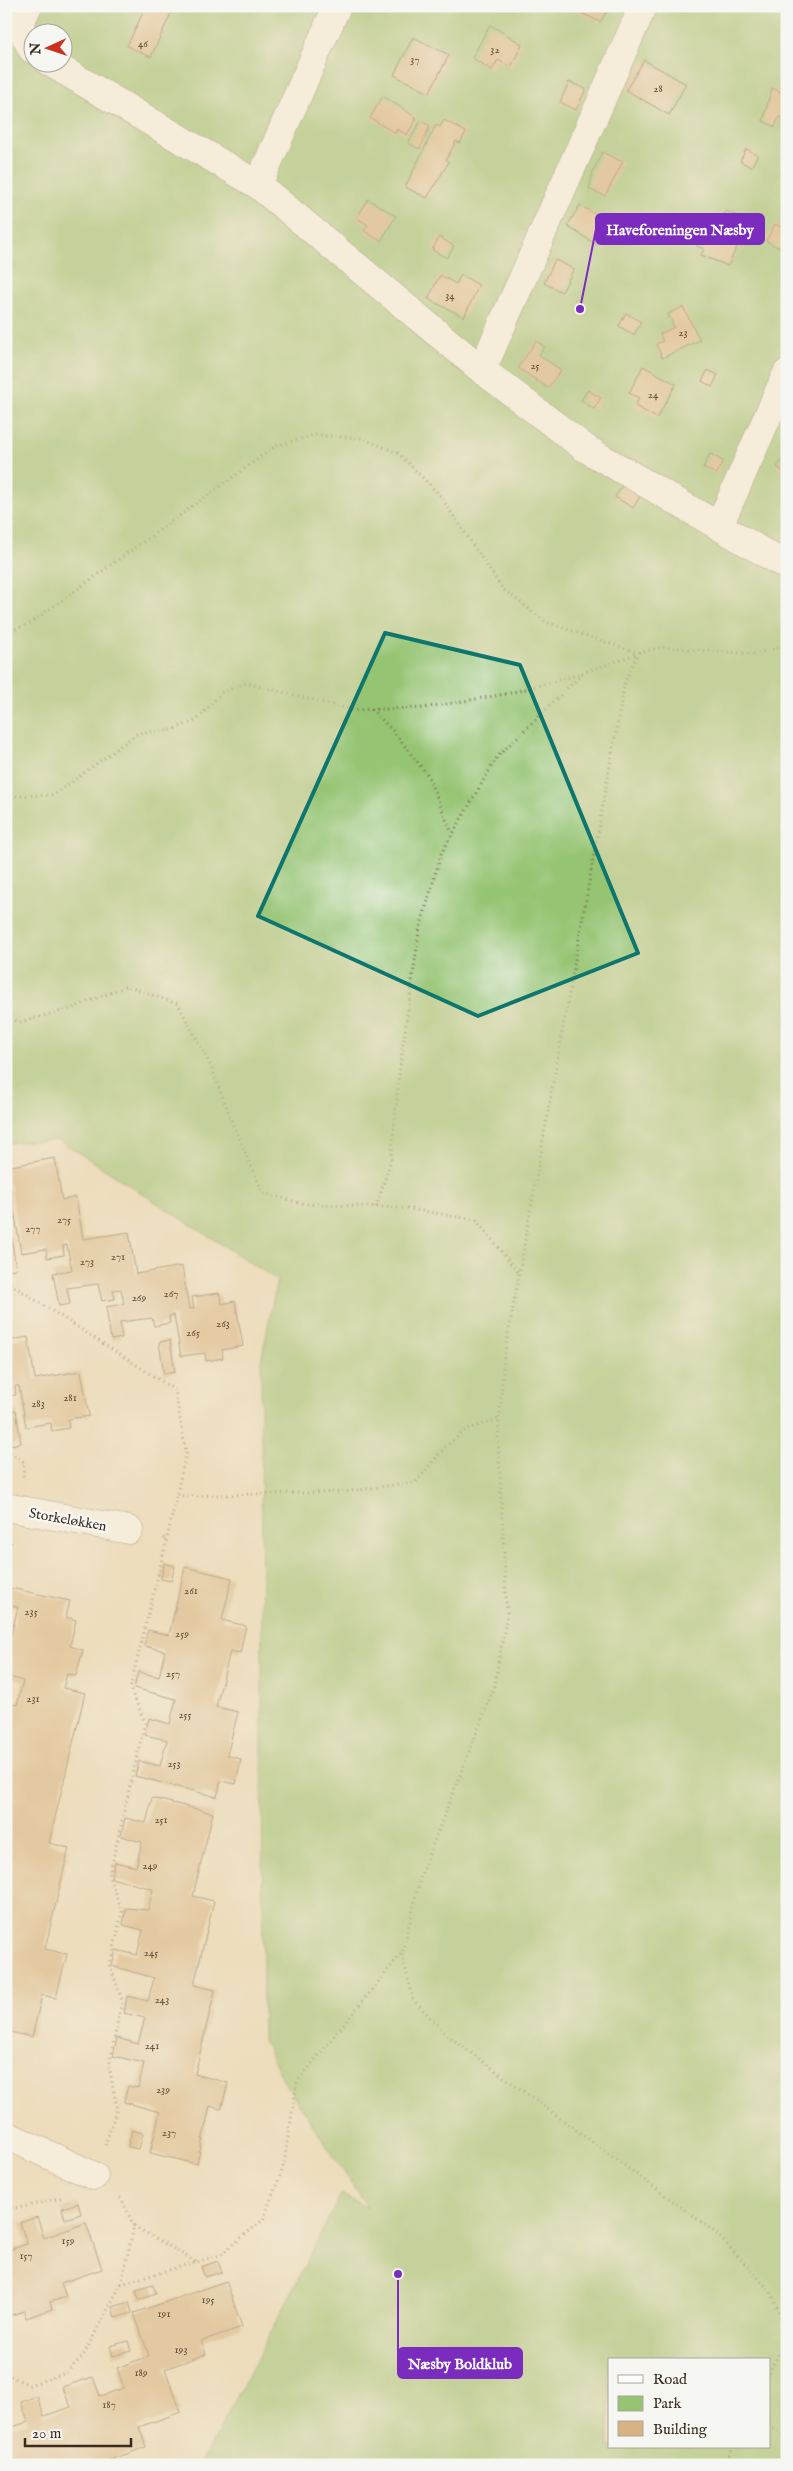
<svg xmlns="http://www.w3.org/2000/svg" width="793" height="2471" font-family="'IM FELL English',serif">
	<rect width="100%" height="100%" fill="#f6f6f2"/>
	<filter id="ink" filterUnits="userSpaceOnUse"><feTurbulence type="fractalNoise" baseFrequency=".02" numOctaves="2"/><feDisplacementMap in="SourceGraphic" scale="10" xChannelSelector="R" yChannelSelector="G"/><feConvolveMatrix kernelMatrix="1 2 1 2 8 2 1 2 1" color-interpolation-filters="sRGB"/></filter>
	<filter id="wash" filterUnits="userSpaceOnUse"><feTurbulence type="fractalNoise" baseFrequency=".0096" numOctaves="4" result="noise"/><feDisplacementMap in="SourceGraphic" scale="20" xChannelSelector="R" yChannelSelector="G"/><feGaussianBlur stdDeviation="1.12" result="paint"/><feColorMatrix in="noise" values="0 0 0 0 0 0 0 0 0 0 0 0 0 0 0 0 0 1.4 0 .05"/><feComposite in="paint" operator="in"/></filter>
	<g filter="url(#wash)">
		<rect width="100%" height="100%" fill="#edddbc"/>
		<path fill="#95c472" stroke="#687748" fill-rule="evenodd" d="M6,6H787V2465H200L260,2354L341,2194L368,2208L285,2083L263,2040L261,1361L277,1280L59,1140L6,1143ZM32,32H62V62H32ZM609,2360H769V2447H609Z"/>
		<g id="blocks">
			<g fill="#d8b280">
				<path d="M146,6H163L172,11L151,57L127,46Z"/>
				<path d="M577,6H600L599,9L606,12L600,22L575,10Z"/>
				<path d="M490,25L522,44L511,67L498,60L492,70L472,58Z"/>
				<path d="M413,37L449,55L429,93L394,75Z"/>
				<path d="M644,60L686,84L669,115L626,90Z"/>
				<path d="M569,82L586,89L576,110L560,102Z"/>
				<path d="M772,88L787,95V115L784,114L782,118L779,117L775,127L763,121Z"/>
				<path d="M383,96L417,118L407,135L397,129L395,133L370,118Z"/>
				<path d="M444,120L466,132L460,143L456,141L446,160L449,162L427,198L405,187L436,125L440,127Z"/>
				<path d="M421,121L430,126L420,149L408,143Z"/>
				<path d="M746,149L758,155L751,167L740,161Z"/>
				<path d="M602,152L623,162L605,196L589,189L593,172Z"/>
				<path d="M368,199L396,216L381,241L364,231L368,225L357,218Z"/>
				<path d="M580,205L610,223L597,245L567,226Z"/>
				<path d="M726,211L748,221L741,236L719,226Z"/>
				<path d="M775,224L787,230L779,248L766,241Z"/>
				<path d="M711,230L739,242L728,266L701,255L704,249L697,246L703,232L709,235Z"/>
				<path d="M439,237L454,246L447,258L432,250Z"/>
				<path d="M555,260L574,269L562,292L544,283Z"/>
				<path d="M440,275L456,284L461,275L479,285L464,317L428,299Z"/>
				<path d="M683,307L700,340L662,358L656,344L663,341L660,334L674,327L668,314Z"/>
				<path d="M626,313L641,322L634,335L619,326Z"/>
				<path d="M536,341L545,347L539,355L561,370L548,388L518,368Z"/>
				<path d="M643,366L676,384L657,418L635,406L639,398L629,393Z"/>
				<path d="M708,370L718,375L712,387L702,381Z"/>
				<path d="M588,390L601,398L594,409L581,400Z"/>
				<path d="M787,453V474L777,467Z"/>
				<path d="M710,454L723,461L717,474L703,468Z"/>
				<path d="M623,484L641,495L633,508L615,497Z"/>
				<path d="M55,1158L62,1200L76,1197L83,1239L129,1232L136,1274L182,1266L189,1309L194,1308L192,1297L219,1293L222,1304L235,1301L243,1346L222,1350L223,1358L206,1361L205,1353L181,1356L174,1315L169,1316L170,1323L154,1326L152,1318L120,1322L122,1338L111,1340L106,1307L124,1304L121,1289L113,1290L115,1299L102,1301L98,1284L67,1288L70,1304L59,1306L53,1273L72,1270L67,1245L63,1246L64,1255L47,1258L46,1249L21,1253L10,1184H6V1167Z"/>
				<path d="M11,1236L16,1269L6,1270V1237Z"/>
				<path d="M28,1337L35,1379L81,1371L89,1416L68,1419L69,1428L52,1431L51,1423L26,1427L19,1386H15L16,1395L6,1396V1341Z"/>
				<path d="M170,1340L175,1372L164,1374L159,1342Z"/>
				<path d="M16,1410L21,1443L10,1445L6,1412Z"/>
				<path d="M164,1563L175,1566L171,1581L161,1579Z"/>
				<path d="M185,1567L232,1578L222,1620L246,1626L240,1653L230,1651L216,1707L238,1712L227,1755L241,1759L236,1784L221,1781L217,1797L135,1776L139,1761L160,1766L167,1740L145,1735L149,1718L170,1724L176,1699L134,1688L138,1672L159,1677L165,1651L144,1646L148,1630L169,1635Z"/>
				<path d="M6,1587L70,1601L66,1617L76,1620L70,1646L83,1650L76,1676L67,1674L63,1688L85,1693L49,1843L69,1848L45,1949L67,1954L56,1998L42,1995L32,2037L6,2031V1747L13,1722L6,1720V1702L17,1705L23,1681L6,1676V1655L18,1607L6,1605Z"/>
				<path d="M152,1798L213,1813L193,1896L214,1901L194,1985L215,1990L195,2074L228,2083L221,2109L210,2106L197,2164L150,2153L160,2112L124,2102L128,2086L138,2088L144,2063L113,2056L117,2038L138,2044L145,2018L124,2013L127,1996L148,2001L154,1978L112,1966L116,1950L137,1955L143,1930L123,1925L126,1908L148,1910L153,1889L111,1878L115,1862L136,1867L142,1842L121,1836L125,1818L146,1823Z"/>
				<path d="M132,2130L143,2133L139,2149L128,2147Z"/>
				<path d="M78,2203L81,2214L65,2219L62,2208Z"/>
				<path d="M37,2217L44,2238L86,2223L102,2269L61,2283L66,2297L50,2302L52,2309L26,2318L24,2311L6,2317V2251L27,2244L20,2223Z"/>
				<path d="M218,2261L222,2272L205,2277L201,2267Z"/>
				<path d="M226,2281L242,2327L201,2341L206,2354L165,2369L181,2412L139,2427L146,2447L96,2465H6V2429L28,2422L21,2402L37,2396L44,2416L71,2407L62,2387L93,2377L100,2396L124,2388L117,2368L149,2356L134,2313Z"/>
				<path d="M153,2285L156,2294L139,2300L136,2290Z"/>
				<path d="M129,2302L132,2313L115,2318L112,2307Z"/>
				<path d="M128,2341L131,2351L113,2356L110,2346Z"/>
			</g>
		</g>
	</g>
	<g filter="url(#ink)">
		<use href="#blocks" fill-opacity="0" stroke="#796955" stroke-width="1"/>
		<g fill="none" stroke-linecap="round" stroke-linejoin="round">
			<defs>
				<g id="minor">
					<path d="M28,6L19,25L32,49"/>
					<path d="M49,62L258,185L482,370L585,448L787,566"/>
					<path d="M258,185L337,6"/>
					<path d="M482,370L643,6"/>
					<path d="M719,526L787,373"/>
					<path d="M6,1507L129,1530"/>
					<path d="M6,2135L94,2176"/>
				</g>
			</defs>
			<use href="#minor" stroke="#796955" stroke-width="29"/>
			<g stroke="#796955" stroke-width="3" stroke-dasharray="1 4" stroke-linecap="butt">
				<path d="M6,633L29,624L276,446L314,435L362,438L398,453L439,494L502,588L546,622L638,653"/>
				<path d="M371,709L392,730L427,774L452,833"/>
				<path d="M6,796L54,795L138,733L172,730L197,720L221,693L246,683L353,710L422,708L506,694L567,678L637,654"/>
				<path d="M6,1017L20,1022L70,1009L127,986L178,1004L210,1064L234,1127L263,1193L305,1204L405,1208L476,1220L518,1272"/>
				<path d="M376,1207L391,1160L399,1075L419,932L441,854L497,757L583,673"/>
				<path d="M6,1281L175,1390L186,1453L167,1539"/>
				<path d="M6,1450L24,1462L23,1478"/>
				<path d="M177,1496L343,1492L416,1482L445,1447L467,1429L499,1419"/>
				<path d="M6,1557L11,1541"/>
				<path d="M105,2145L117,2109L109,2066L122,2000L110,1966L122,1912L109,1876L145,1722L130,1688L167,1539L160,1537"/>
				<path d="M6,2207L19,2208L64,2197"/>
				<path d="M134,2226L198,2263"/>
				<path d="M121,2284L220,2255L263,2220L283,2168L297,2082L401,1954"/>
				<path d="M769,2373L782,2348V2320L771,2292L715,2232L447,2035L413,1999L402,1954L421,1875L494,1688L507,1614L498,1437L504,1358L625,681L638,653L661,647L755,654L787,645"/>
				<path d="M6,2374L29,2385L66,2373L83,2356L121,2284L134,2226L122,2200L118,2196"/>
				<path d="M769,2427L787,2436"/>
				<path d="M725,2465L733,2447"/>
			</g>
			<use href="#minor" stroke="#fff" stroke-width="28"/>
		</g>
	</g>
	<path d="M0 0H793V2471H0ZM385,633L520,665L638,953L478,1016L258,916Z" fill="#edddbc" fill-opacity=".55" fill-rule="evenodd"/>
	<path fill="none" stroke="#0f766e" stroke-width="4" stroke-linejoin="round" d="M385,633L520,665L638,953L478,1016L258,916Z"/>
	<g text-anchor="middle" stroke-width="5" stroke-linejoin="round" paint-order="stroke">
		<g font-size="11" fill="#624c36">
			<text x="143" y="47">46</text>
			<text x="495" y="53">32</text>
			<text x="415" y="63">37</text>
			<text x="658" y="92">28</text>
			<text x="450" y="299">34</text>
			<text x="683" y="336">23</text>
			<text x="535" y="369">25</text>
			<text x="653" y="398">24</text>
			<text x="64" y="1223">275</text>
			<text x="33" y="1232">277</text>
			<text x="118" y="1260">271</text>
			<text x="87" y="1265">273</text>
			<text x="171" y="1297">267</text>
			<text x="139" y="1301">269</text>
			<text x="223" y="1327">263</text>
			<text x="193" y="1336">265</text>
			<text x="70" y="1401">281</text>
			<text x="38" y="1407">283</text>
			<text x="191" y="1594">261</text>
			<text x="31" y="1615">235</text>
			<text x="182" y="1637">259</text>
			<text x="173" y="1677">257</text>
			<text x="33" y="1702">231</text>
			<text x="185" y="1718">255</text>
			<text x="174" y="1767">253</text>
			<text x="161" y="1823">251</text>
			<text x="150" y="1869">249</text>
			<text x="151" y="1956">245</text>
			<text x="162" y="2003">243</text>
			<text x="152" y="2049">241</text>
			<text x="163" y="2093">239</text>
			<text x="169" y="2136">237</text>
			<text x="68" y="2244">159</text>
			<text x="26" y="2259">157</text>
			<text x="208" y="2303">195</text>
			<text x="164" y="2317">191</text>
			<text x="181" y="2353">193</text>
			<text x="141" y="2376">189</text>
			<text x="109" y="2408">187</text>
		</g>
		<g font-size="14" fill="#3b2a1e" stroke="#f6f6f2">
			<text transform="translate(68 1519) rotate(10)" y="5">Storkeløkken</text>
		</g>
	</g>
	<path fill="none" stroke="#7b2cbf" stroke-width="2" d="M580 309L596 229M398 2274L398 2363"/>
	<g fill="#7b2cbf" stroke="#f6f6f2" stroke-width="2">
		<circle cx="580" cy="309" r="5"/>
		<circle cx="398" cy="2274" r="5"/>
	</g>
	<g fill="#7b2cbf" stroke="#7b2cbf" stroke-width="2">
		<rect x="596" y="214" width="168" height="30" rx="5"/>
		<rect x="398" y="2348" width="124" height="30" rx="5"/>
	</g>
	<g font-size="15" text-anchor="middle" font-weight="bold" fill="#fff">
		<text x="680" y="235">Haveforeningen Næsby</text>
		<text x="460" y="2369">Næsby Boldklub</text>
	</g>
	<rect width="793" height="2471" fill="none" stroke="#f6f6f2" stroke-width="25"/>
	<rect x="608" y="2358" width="162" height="90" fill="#f6f6f2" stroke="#aba49d"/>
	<rect x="618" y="2375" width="25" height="8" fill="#ffffff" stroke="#aba49d"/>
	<text x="653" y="2384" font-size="15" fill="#3b2a1e">Road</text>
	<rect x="618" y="2396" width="25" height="15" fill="#95c472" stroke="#aba49d"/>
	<text x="653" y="2408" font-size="15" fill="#3b2a1e">Park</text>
	<rect x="618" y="2421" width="25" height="15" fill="#d8b280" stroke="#aba49d"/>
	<text x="653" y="2434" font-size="15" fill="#3b2a1e">Building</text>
	<g transform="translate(48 48) rotate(267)"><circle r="24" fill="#f6f6f2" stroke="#aba49d"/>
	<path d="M0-4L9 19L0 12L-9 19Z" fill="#c8321e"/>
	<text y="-8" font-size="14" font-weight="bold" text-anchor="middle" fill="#3b2a1e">N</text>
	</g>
	<path d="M25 2438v8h106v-8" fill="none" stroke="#3b2a1e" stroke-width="2.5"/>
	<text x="32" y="2438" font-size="15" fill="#3b2a1e" stroke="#f6f6f2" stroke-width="4" paint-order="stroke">20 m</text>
</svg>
